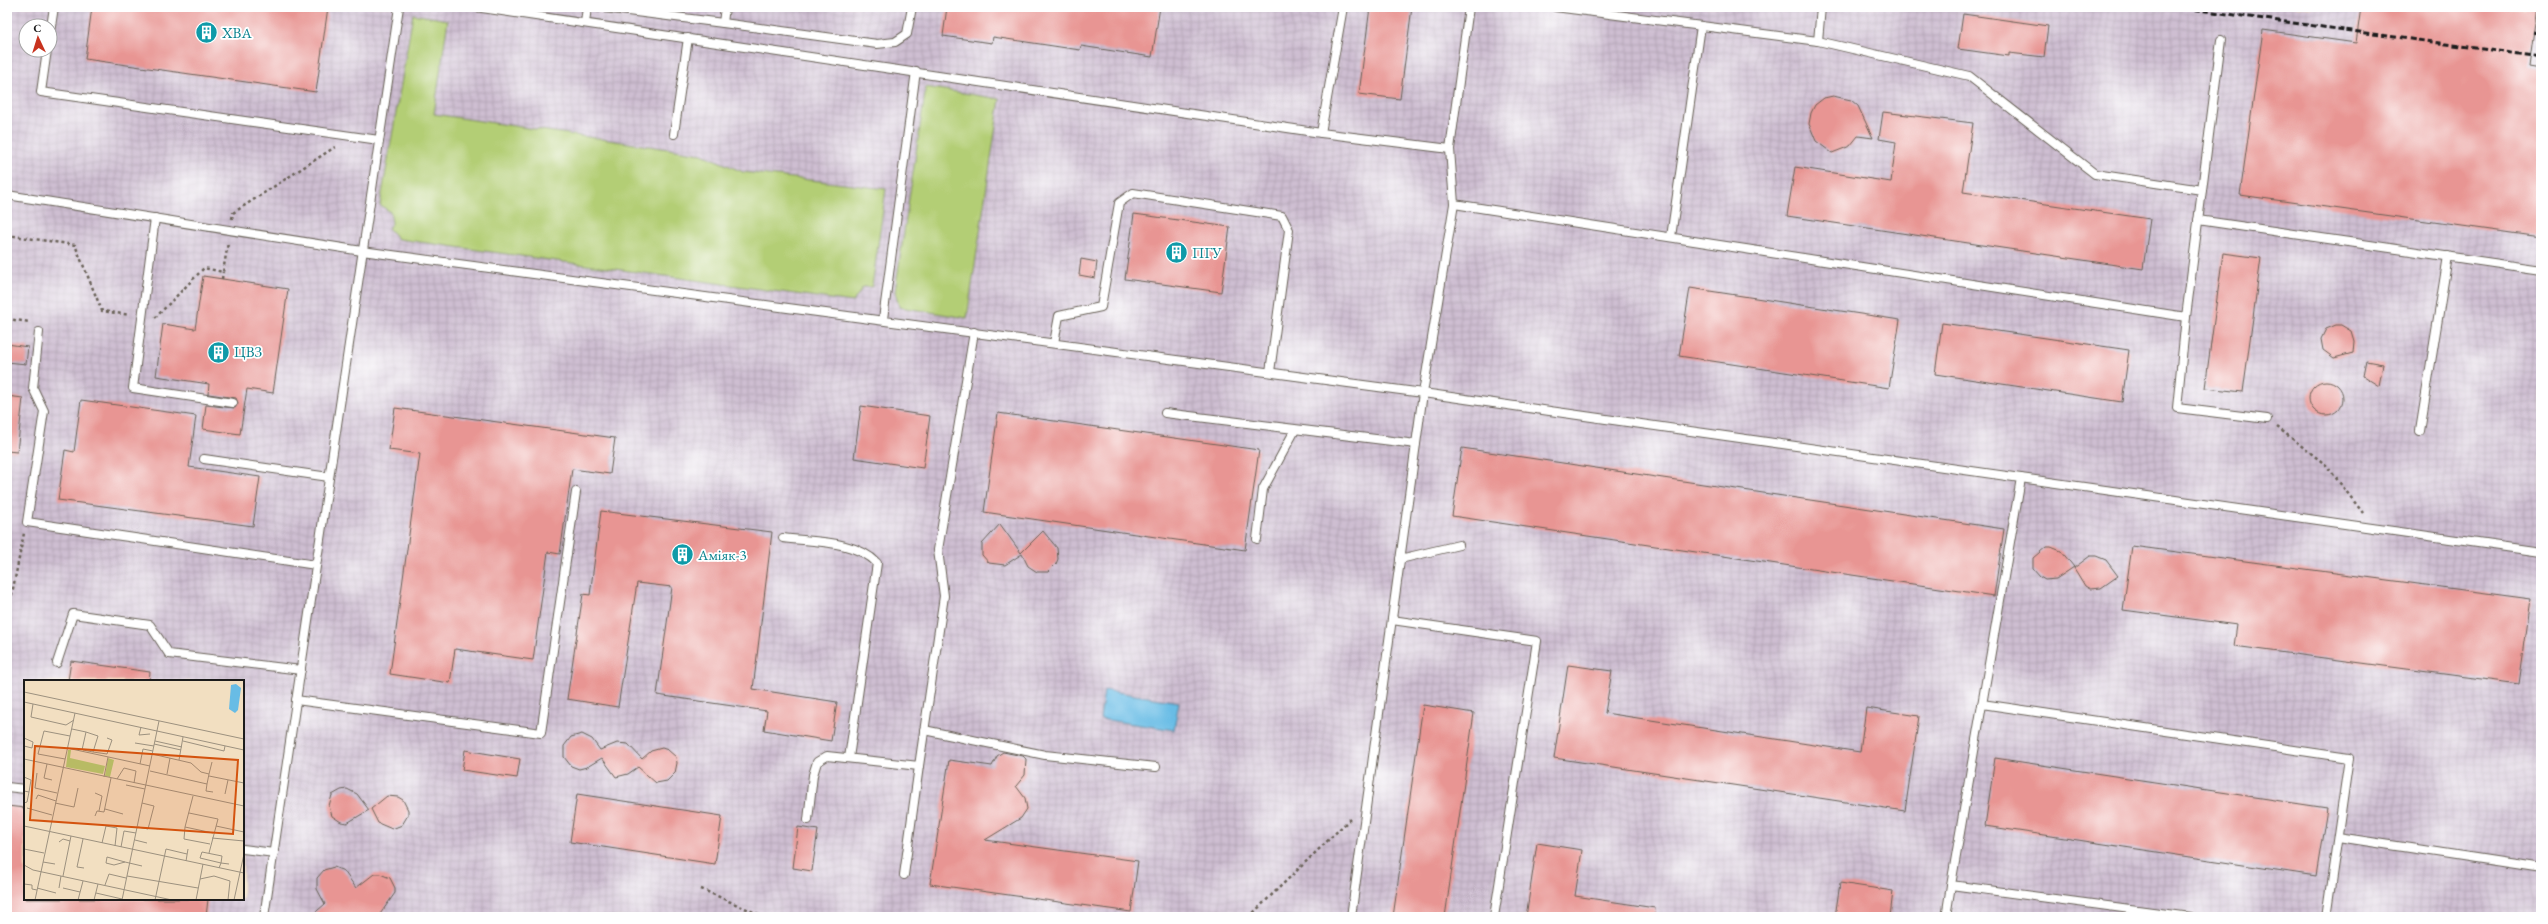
<svg xmlns="http://www.w3.org/2000/svg" width="2548" height="924" font-family="'EB Garamond',serif">
	<defs>
		<pattern id="industrial-grid" width="8" height="8" patternUnits="userSpaceOnUse"><rect width="8" height="8" fill="#cebed1"/><path d="M0 4h8M4 0v8" fill="none" stroke="#b0a3b3"/></pattern>
	</defs>
	<rect width="100%" height="100%" fill="#fff"/>
	<filter id="ink" filterUnits="userSpaceOnUse"><feTurbulence type="fractalNoise" baseFrequency=".025" numOctaves="2"/><feDisplacementMap in="SourceGraphic" scale="8" xChannelSelector="R" yChannelSelector="G"/><feConvolveMatrix kernelMatrix="1 2 1 2 8 2 1 2 1" color-interpolation-filters="sRGB"/></filter>
	<filter id="wash" filterUnits="userSpaceOnUse"><feTurbulence type="fractalNoise" baseFrequency=".012" numOctaves="4" result="noise"/><feDisplacementMap in="SourceGraphic" scale="16" xChannelSelector="R" yChannelSelector="G"/><feGaussianBlur stdDeviation="0.9" result="paint"/><feColorMatrix in="noise" values="0 0 0 0 0 0 0 0 0 0 0 0 0 0 0 0 0 1.4 0 .05"/><feComposite in="paint" operator="in"/></filter>
	<g filter="url(#wash)">
		<rect width="100%" height="100%" fill="#f2dfc1"/>
		<path fill="url(#industrial-grid)" fill-rule="evenodd" d="M7,7H2541V917H7ZM26,26H50V50H26ZM25,681H243V899H25Z"/>
		<g fill="#b3ce74" stroke="#687548">
			<path d="M413,14L448,20L434,114L702,154L743,172L886,189L872,287H863L853,302L398,239L388,228L392,223L390,212L380,205Z"/>
			<path d="M926,87L1000,99L967,318L899,307L895,291Z"/>
		</g>
		<path fill="#68bce5" stroke="#426c80" d="M1104,690L1179,702L1174,730L1100,719Z"/>
		<g id="blocks">
			<g fill="#e89593">
				<path d="M92,7H328L316,92L85,59Z"/>
				<path d="M947,7H1160L1152,57L1081,46L1080,50L993,37L992,43L943,36Z"/>
				<path d="M1370,7H1412L1400,99L1359,94Z"/>
				<path d="M2361,7H2537L2529,67L2541,69V237L2240,195L2263,30L2356,43Z"/>
				<path d="M1963,14L2048,26L2044,57L2009,53V56L1958,49Z"/>
				<path d="M1833,96L1851,100L1858,106L1873,138L1858,136L1850,146L1832,153L1816,141L1809,124L1811,113L1815,105L1824,98Z"/>
				<path d="M1883,112L1973,123L1963,192L2150,219L2143,269L1787,216L1795,167L1891,182L1896,142L1879,139Z"/>
				<path d="M1134,214L1230,227L1221,292L1125,279Z"/>
				<path d="M2223,253L2261,258L2243,392L2205,388Z"/>
				<path d="M1081,259L1097,262L1095,278L1079,275Z"/>
				<path d="M203,276L288,289L273,393L247,389L240,434L203,429L206,405L235,408L238,403L236,398L208,394L209,384L156,376L163,324L195,329Z"/>
				<path d="M1690,288L1900,320L1889,388L1679,356Z"/>
				<path d="M1942,323L2129,350L2122,402L1935,374Z"/>
				<path d="M2336,325H2341L2351,331L2354,341L2353,353L2334,358L2323,350L2321,339L2326,329Z"/>
				<path d="M7,344L28,347L26,364L7,362Z"/>
				<path d="M2366,361L2383,364L2379,386L2363,376Z"/>
				<circle cx="2326" cy="398" r="17"/>
				<path d="M7,396L23,398L17,452L7,451Z"/>
				<path d="M81,400L196,416L189,467L260,477L253,526L58,500L65,450L74,452Z"/>
				<path d="M861,406L930,416L923,468L854,458Z"/>
				<path d="M395,408L615,438L610,474L572,469L560,554L548,552L533,660L455,649L450,683L390,674L420,454L389,450Z"/>
				<path d="M998,413L1259,450L1245,550L984,512Z"/>
				<path d="M1462,448L2004,529L1994,596L1452,516Z"/>
				<path d="M601,511L772,532L753,689L837,702L831,741L764,730L767,711L657,695L672,587L637,583L618,707L567,699L583,594L590,595Z"/>
				<path d="M1000,524L1021,553L1043,531L1057,548L1058,559L1056,564L1048,572H1037L1028,566L1022,554L1005,565L989,563L982,555V544Z"/>
				<path d="M2132,546L2531,599L2519,684L2234,646L2237,625L2123,610Z"/>
				<path d="M2046,547H2051L2061,551L2074,567L2056,579L2045,580L2040,577L2033,569V558Z"/>
				<path d="M2090,556H2096L2106,560L2118,576L2101,588L2090,589L2085,586L2074,568Z"/>
				<path d="M71,661L150,672L149,681H68Z"/>
				<path d="M1568,665L1612,671L1605,713L1860,752L1866,708L1919,716L1905,811L1554,758Z"/>
				<path d="M1423,705L1474,713L1445,917H1393Z"/>
				<path d="M582,734L592,739L600,750L617,743L628,744L642,759L651,751L662,748L668,750L676,757L677,763L675,773L667,781L656,783L638,767L628,774L616,777L602,758L587,767L579,769L571,766L564,757V746L571,737Z"/>
				<path d="M465,750L520,759L517,778L462,770Z"/>
				<path d="M1003,752L1023,756L1026,759L1025,775L1016,786L1025,798L1027,809L1021,818L985,840L1138,861L1131,912L930,884L949,760L992,766L997,756Z"/>
				<path d="M1995,758L2327,808L2316,876L1985,826Z"/>
				<path d="M347,789L357,794L369,810L347,823L341,822L332,816L329,806L332,795L341,790Z"/>
				<path d="M577,794L722,816L715,864L570,842Z"/>
				<path d="M387,796L398,797L403,800L408,810V815L402,825L392,829L378,823L371,809Z"/>
				<path d="M7,806L25,808V899H208L206,917H7Z"/>
				<path d="M798,827L818,830L812,871L793,868Z"/>
				<path d="M1537,843L1582,850L1575,896L1655,908L1654,917H1526Z"/>
				<path d="M334,867L344,871L356,888L374,874H380L390,878L395,888V893L378,917H310L325,904L317,889V878L324,870Z"/>
				<path d="M1840,883L1893,891L1890,917H1835Z"/>
			</g>
		</g>
	</g>
	<g filter="url(#ink)">
		<use href="#blocks" fill-opacity="0" stroke="#676056" stroke-width="1"/>
		<g fill="none" stroke-linecap="round" stroke-linejoin="round">
			<defs>
				<g id="service">
					<path d="M475,7L1321,133L1450,149"/>
					<path d="M596,7L723,23L725,7"/>
					<path d="M585,23L587,7"/>
					<path d="M723,23L877,44L895,42L907,34L912,7"/>
					<path d="M50,33L54,7"/>
					<path d="M1818,41L1821,7"/>
					<path d="M47,50L41,92L379,140"/>
					<path d="M1321,133L1343,7"/>
					<path d="M674,134L688,38"/>
					<path d="M2202,190L2221,40"/>
					<path d="M7,195L362,251L1423,393L2541,552"/>
					<path d="M1454,204L2186,317L2202,190L2095,174L1969,76L1818,41L1555,7"/>
					<path d="M155,218L133,388L233,403"/>
					<path d="M2198,220L2541,270"/>
					<path d="M1671,237L1701,26"/>
					<path d="M2186,317L2177,408L2267,419"/>
					<path d="M883,319L916,71"/>
					<path d="M39,332L33,388L44,411L27,522L316,565"/>
					<path d="M1054,343L1059,316L1101,307L1119,203L1133,193L1282,216L1289,230L1270,372"/>
					<path d="M1165,413L1416,444"/>
					<path d="M2420,431L2448,256"/>
					<path d="M204,459L329,477"/>
					<path d="M2021,478L1951,885L2190,917"/>
					<path d="M783,538C813,542 856,540 877,563L849,758"/>
					<path d="M1257,539L1263,489L1295,430"/>
					<path d="M1400,559L1459,545"/>
					<path d="M1392,620L1537,641L1494,917"/>
					<path d="M57,663L73,614L150,625L169,654L301,670"/>
					<path d="M296,700L541,733L576,492"/>
					<path d="M1982,704L2349,758L2326,917"/>
					<path d="M924,730L1045,755L1156,767"/>
					<path d="M7,787L25,789"/>
					<path d="M808,820L813,775L817,762L827,756L919,766L944,596L938,550L974,332"/>
					<path d="M2338,837L2541,868"/>
					<path d="M243,849L274,853"/>
					<path d="M904,875L919,766"/>
					<path d="M264,917L399,7"/>
					<path d="M1351,917L1423,393L1454,204L1450,149L1469,7"/>
					<path d="M1946,917L1951,885"/>
				</g>
			</defs>
			<use href="#service" stroke="#676056" stroke-width="10"/>
			<g stroke="#676056" stroke-width="2.5" stroke-dasharray="3 3" stroke-linecap="butt">
				<path d="M232,219L233,213L335,147"/>
				<path d="M7,222L9,209"/>
				<path d="M7,235L75,245L102,311L130,315"/>
				<path d="M222,279L223,272"/>
				<path d="M155,318L204,268L223,272L228,243"/>
				<path d="M7,319L30,322"/>
				<path d="M2277,427L2326,465L2363,513"/>
				<path d="M7,588H14"/>
				<path d="M7,619L24,533"/>
				<path d="M701,889L765,917"/>
				<path d="M1249,917L1350,819"/>
			</g>
			<use href="#service" stroke="#fff" stroke-width="8"/>
			<g stroke="#1c1c1c" stroke-width="3" stroke-dasharray="6 3" stroke-linecap="butt">
				<path d="M2177,7L2541,57"/>
				<path d="M2536,10H2541"/>
				<path d="M2533,32L2541,34"/>
			</g>
		</g>
	</g>
	<defs>
		<symbol id="building-disc" viewBox="-11 -11 22 22"><circle r="9.5" fill="#0f9aa8" stroke="#fff"/><path d="M-4-6H4V6H1V3H-1V6H-4ZM-2.5-4.3h1.7v1.8h-1.7ZM.8-4.3h1.7v1.8H.8ZM-2.5-1h1.7V.8h-1.7ZM.8-1h1.7V.8H.8Z" fill="#fff"/></symbol>
	</defs>
	<g fill-rule="evenodd">
		<use href="#building-disc" x="194" y="20" width="25" height="25"/>
		<use href="#building-disc" x="1164" y="240" width="25" height="25"/>
		<use href="#building-disc" x="206" y="340" width="25" height="25"/>
		<use href="#building-disc" x="670" y="542" width="25" height="25"/>
	</g>
	<g text-anchor="middle" stroke-width="3.5" stroke-linejoin="round" paint-order="stroke">
		<g font-size="15" fill="#0d838f" stroke="#fff" text-anchor="start">
			<text x="222" y="38">ХВА</text>
			<text x="1192" y="258">ПГУ</text>
			<text x="234" y="357">ЦВЗ</text>
			<text x="698" y="560">Аміяк-3</text>
		</g>
	</g>
	<g transform="translate(24 680)">
		<rect width="220" height="220" fill="#f2dfc1"/>
		<path d="M44,70H47L46,78L81,86L79,94L42,87ZM84,78L90,80L86,97L81,96Z" fill="#b3ce74"/>
		<path d="M212,4L217,8L214,30L211,33L205,29L207,5Z" fill="#68bce5"/>
		<path fill="none" stroke="#9c917f" stroke-width="1" d="M0,12L220,59M0,22L220,70M9,24L7,37L42,45L50,40M117,47L115,55L126,54M48,49L62,52L58,70M0,58L9,62L8,68L0,66M131,61L158,67M159,61L200,71L201,66M111,63L130,66M130,64L157,70M43,68L126,86M59,70L69,72L74,56L62,52M69,72L83,74L88,60L83,58M0,79L220,126M41,79L14,74L20,51L46,56M155,80L159,57M23,84L20,98L28,100M116,84L119,69L129,71M126,91L183,104L185,94L177,92L167,83L128,74M13,93L11,108L33,113M143,94L146,78M185,94L188,82M185,96L220,103M0,97L7,100L5,112L0,111M80,97L84,77M93,99L100,88L112,91L110,103M183,104L182,111L189,112M102,105L121,109M71,113L78,116L75,131M201,114L204,100M169,116L161,147L189,153M12,119L14,115L32,121M0,123L3,122L5,112M31,123L50,127L54,108M3,128L28,135M81,129L99,134M165,133L194,139L185,173M71,136L73,131L80,132L87,98M0,146L220,193M192,146L220,152M114,147L124,149L130,126L118,123M161,147L160,159L186,164M188,158L220,161M59,159L53,187L60,188M111,160L123,163M35,162L39,159L46,161M78,163L82,146L93,148L91,166M97,167L100,151L112,153M0,169L20,173M162,181L164,169M19,182L31,184M101,182L83,177L82,183L90,185L101,182L118,186M0,185L9,190L148,220M195,188L197,183L198,176L178,172L176,178L197,183L205,184M39,196L47,156M103,196L174,208M176,199L190,196L206,201L204,220M0,204L8,205V209L13,210M81,205L85,194L102,198M13,208L32,213M35,208L37,196M39,208L56,212M72,213L98,219M11,220L51,33M54,220L59,201M70,220L74,204M98,220L135,41M131,220L142,169L163,174M172,220L179,184M210,220L220,174"/>
		<path fill="#d4530e" fill-opacity="0.15" stroke="#d4530e" stroke-width="2" d="M11,66L214,80L209,154L6,140Z"/>
		<rect width="220" height="220" fill="none" stroke="#1c1c1c" stroke-width="2"/>
	</g>
	<rect width="2548" height="924" fill="none" stroke="#fff" stroke-width="24"/>
	<g transform="translate(38 38) rotate(356)"><circle r="19" fill="#ffffff" stroke="#a4a4a4"/>
	<path d="M0-3L7 15L0 10L-7 15Z" fill="#c8321e"/>
	<text y="-6" font-size="11" font-weight="bold" text-anchor="middle" fill="#1c1c1c">С</text>
	</g>
</svg>
